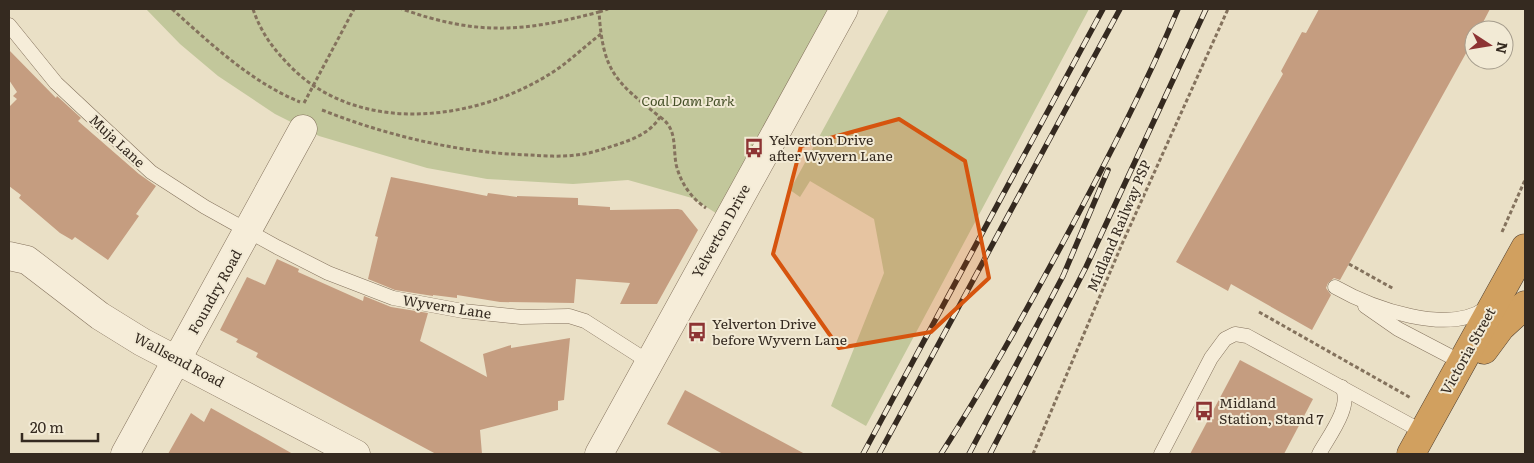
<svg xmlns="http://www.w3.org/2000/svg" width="1534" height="463" font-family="Literata,serif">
	<rect width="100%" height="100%" fill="#eae0c6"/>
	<g fill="#c2c79b">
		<path d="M146,9H844L727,220L692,198L628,180L573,184L487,179L427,168L319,136L275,114L218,76L180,44Z"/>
		<path d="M889,9H1089L866,426L831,406L884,273L874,219L810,181L800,197L790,190Z"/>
	</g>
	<g fill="#c59d80">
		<path d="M1319,9H1490L1479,30H1474V39L1470,46L1340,280L1334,278L1328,283L1326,288L1331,295L1312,330L1231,284L1228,291L1176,262L1283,74L1281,71L1302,32L1306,33Z"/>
		<path d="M9,50L56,98L57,96L81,118L78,121L139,174L156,186L136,214L139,216L108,260L75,237L72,240L60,233L19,198L21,195L9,186V107L17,99L13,96L17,92L9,80Z"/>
		<path d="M391,177L487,196L488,193L517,197V196L578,198V205L610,207V210L678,209L682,210L698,230L657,304H620L630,283L576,279L574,303L500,302L457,295V298L433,295V296L395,290L368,279L378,237L375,236Z"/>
		<path d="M277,259L299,269L298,272L363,301L364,296L391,307L428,313L420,341L487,377L483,354L511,345V348L570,338L564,400L558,401V410L480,430L482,454H436L350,408L256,357L258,353L236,342L238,339L220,330L247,277L265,285Z"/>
		<path d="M1240,360L1313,399L1284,454H1190Z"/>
		<path d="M685,390L805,454H723L667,424Z"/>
		<path d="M211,408L293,454H168L191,413L204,422Z"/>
	</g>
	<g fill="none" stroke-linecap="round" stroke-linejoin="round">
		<defs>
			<g id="lane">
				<path d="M9,25L56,83L151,172L205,207L277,247L328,273L393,298L463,311L521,317L569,316L585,321L649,362"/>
				<path d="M1335,287C1372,308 1448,336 1486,308"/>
				<path d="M1365,306L1398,329L1465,364"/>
				<path d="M1161,454L1211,358L1225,339L1235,334L1247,336L1423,432"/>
				<path d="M1319,454C1328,437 1353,406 1342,387"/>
			</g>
			<g id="street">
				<path d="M9,256L27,260L100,316L142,342L356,454"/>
				<path d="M125,454L303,129"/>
				<path d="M599,454L844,9"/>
			</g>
			<g id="highway">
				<path d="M1484,350L1501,327L1525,305"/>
				<path d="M1411,454L1525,248"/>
			</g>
		</defs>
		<use href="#lane" stroke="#84725d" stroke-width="15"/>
		<use href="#street" stroke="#84725d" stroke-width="29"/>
		<use href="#highway" stroke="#524131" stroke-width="29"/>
		<g stroke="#84725d" stroke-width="3" stroke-dasharray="4 2.5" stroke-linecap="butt">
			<path d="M172,9C211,44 251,82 300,102"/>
			<path d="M253,9C261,33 274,50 292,68C361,136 477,121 553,72C570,61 585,46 601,34"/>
			<path d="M599,12L608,9"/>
			<path d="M304,103L354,9"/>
			<path d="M322,110C388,136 459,153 530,155C545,156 561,157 576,155C589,154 603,149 616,145C634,139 650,133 660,117C615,81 603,72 599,12C523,32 478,36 402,9"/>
			<path d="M660,117C677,128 673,146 676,164C680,182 691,198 706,208"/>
			<path d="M1502,232L1525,180"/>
			<path d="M1349,264L1394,289"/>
			<path d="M1259,312L1411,398"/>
			<path d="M1033,454L1122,244L1228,9"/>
		</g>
		<use href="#lane" stroke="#f6edd9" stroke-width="14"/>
		<use href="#street" stroke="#f6edd9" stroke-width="28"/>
		<use href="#highway" stroke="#d1a05f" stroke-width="28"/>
		<defs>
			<g id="rail">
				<path d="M863,454L1103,9"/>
				<path d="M879,454L1120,9"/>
				<path d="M941,454C986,384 1026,311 1066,237C1106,162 1145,87 1178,9"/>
				<path d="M969,454L1063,276L1108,170"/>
				<path d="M990,454L1086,267L1206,9"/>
			</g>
		</defs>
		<use href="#rail" stroke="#352a20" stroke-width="5.5"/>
		<use href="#rail" stroke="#f2ead5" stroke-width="4" stroke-dasharray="11" stroke-linecap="butt"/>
	</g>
	<path fill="#d6540e" fill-opacity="0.2" stroke="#d6540e" stroke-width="4" stroke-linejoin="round" d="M899,119L965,161L989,278L931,332L839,348L773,254L801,146Z"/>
	<defs>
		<symbol id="bus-bare" viewBox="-9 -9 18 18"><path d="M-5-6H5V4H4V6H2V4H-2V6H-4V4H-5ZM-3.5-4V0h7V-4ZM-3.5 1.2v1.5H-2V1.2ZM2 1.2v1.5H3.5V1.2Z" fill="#8d3333" stroke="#f2ead5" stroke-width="2.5" paint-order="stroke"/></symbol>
	</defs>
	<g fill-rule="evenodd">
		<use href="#bus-bare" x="740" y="134" width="28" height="28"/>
		<use href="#bus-bare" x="683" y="318" width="28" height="28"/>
		<use href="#bus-bare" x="1190" y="397" width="28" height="28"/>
	</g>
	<g text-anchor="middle" stroke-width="4" stroke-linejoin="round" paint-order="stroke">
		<g font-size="14" font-style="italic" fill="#465028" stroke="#f2ead5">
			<text x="688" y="106">Coal Dam Park</text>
		</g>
		<g font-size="14" fill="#352a20" stroke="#f2ead5" text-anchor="start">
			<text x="769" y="145">Yelverton Drive<tspan x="769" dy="16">after Wyvern Lane</tspan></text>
			<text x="712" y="329">Yelverton Drive<tspan x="712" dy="16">before Wyvern Lane</tspan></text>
			<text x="1219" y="408">Midland<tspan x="1219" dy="16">Station, Stand 7</tspan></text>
		</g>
		<g font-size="14" fill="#352a20" stroke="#f2ead5">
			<text transform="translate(117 141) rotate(43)" y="5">Muja Lane</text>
			<text transform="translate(1119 226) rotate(-67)" y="5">Midland Railway PSP</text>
			<text transform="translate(721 231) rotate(-61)" y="5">Yelverton Drive</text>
			<text transform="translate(215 292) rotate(-61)" y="5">Foundry Road</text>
			<text transform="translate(447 307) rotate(9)" y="5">Wyvern Lane</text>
			<text transform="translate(1468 351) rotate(-61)" y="5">Victoria Street</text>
			<text transform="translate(179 360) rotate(28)" y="5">Wallsend Road</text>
		</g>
	</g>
	<rect width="1534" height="463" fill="none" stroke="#352a20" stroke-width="20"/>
	<g transform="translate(1489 45) rotate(102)"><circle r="24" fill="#f2ead5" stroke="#a69d8d"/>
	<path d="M0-4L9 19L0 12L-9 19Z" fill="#8d3333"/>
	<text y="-8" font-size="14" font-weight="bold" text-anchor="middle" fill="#352a20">N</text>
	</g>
	<path d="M22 433v8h76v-8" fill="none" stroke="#352a20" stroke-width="2.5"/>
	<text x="30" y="433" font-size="15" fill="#352a20" stroke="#f2ead5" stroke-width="4" paint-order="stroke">20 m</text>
</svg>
